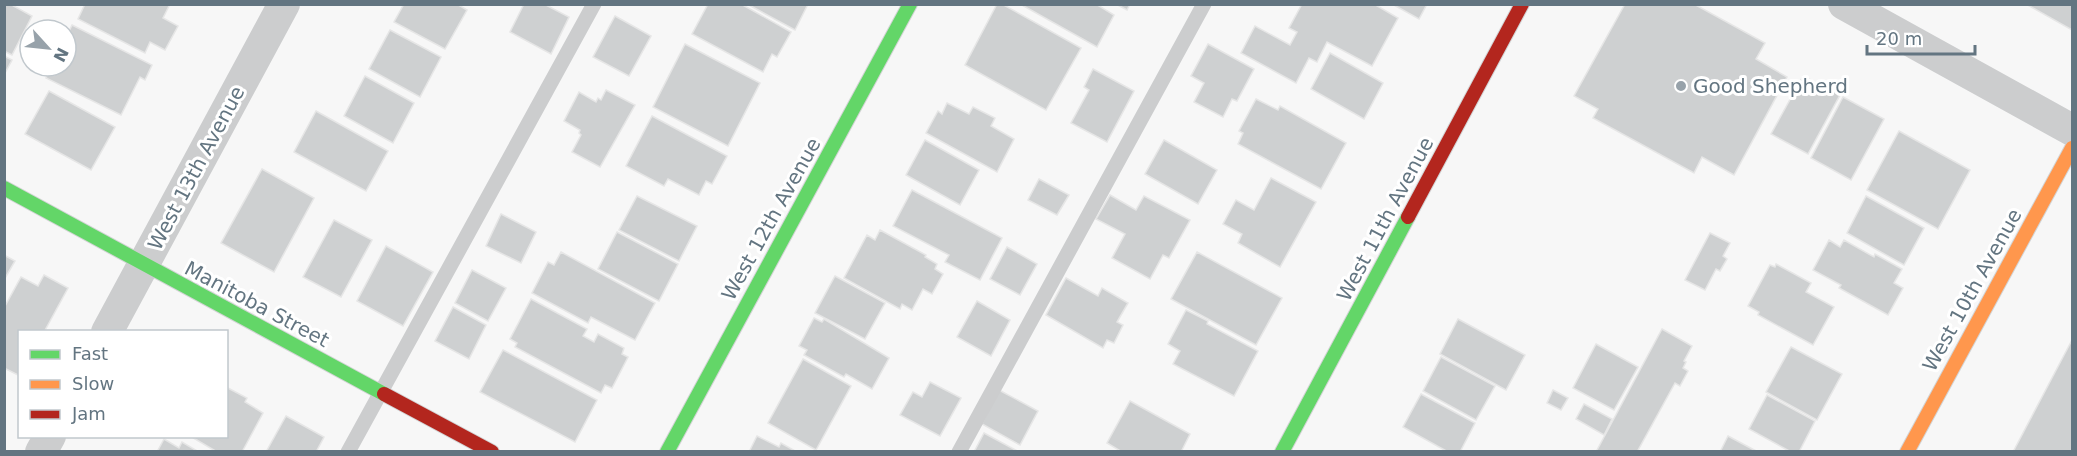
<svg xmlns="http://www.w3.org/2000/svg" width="2077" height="456" font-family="'DejaVu Sans',sans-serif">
	<rect width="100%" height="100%" fill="#f7f7f7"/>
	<g fill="#ced0d1" stroke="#e6e6e6" stroke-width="1.5">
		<path d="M4,4H10L32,16L12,55L4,51Z"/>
		<path d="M85,4H166L169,6L163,18L178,26L165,50L150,42L145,53L78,19Z"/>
		<path d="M404,4H457L467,10L445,49L394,22Z"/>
		<path d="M524,4H544L569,17L551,54L510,32Z"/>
		<path d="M708,4H741L791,32L777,57L772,54L763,72L692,34Z"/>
		<path d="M747,4H808L795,30Z"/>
		<path d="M997,4H1002L1081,48L1046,110L965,65Z"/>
		<path d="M1020,4H1096L1114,15L1097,47Z"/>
		<path d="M1116,4H1130L1127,10Z"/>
		<path d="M1302,4H1374L1398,18L1372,66L1327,42L1317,62L1309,58L1296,83L1241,53L1255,26L1290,45L1297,32L1289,28Z"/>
		<path d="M1392,4H1427L1419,19Z"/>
		<path d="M1625,4H1694L1765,43L1756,59L1787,77L1734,175L1702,157L1694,173L1593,118L1598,109L1574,96Z"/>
		<path d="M2026,4H2072V30Z"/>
		<path d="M615,16L651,36L629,76L593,57Z"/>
		<path d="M72,25L152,65L145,80L140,77L121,115L46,78L52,66H66V38Z"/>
		<path d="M390,30L441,57L420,97L369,69Z"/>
		<path d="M685,44L760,83L728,146L653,107Z"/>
		<path d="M1208,44L1254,69L1237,101L1232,99L1223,117L1194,102L1204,83L1191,76Z"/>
		<path d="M1330,53L1383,83L1364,119L1311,89Z"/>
		<path d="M4,56L12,60L4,75Z"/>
		<path d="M1093,69L1134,91L1107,142L1071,123L1089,90L1084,87Z"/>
		<path d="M365,76L414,103L393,143L344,116Z"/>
		<path d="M1803,76L1840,95L1808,154L1771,134Z"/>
		<path d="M606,90L635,105L600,167L572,152L581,135L579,133L580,130L564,121L579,92L596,102L598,98L601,100Z"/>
		<path d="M49,91L115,127L91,170L25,134Z"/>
		<path d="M1843,97L1884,119L1851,180L1811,158Z"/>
		<path d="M1256,99L1278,110L1280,106L1346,143L1321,189L1238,144L1243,133L1239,131Z"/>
		<path d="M947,103L969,114L973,107L995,118L991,126L1014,139L997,172L926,133L938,111L942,114Z"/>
		<path d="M316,111L388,151L366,191L294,152Z"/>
		<path d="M652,116L727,156L712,184L706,181L699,195L668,179L664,186L626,166Z"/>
		<path d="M1899,131L1970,170L1938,229L1867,190Z"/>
		<path d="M925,140L979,170L960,205L906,175Z"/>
		<path d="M1164,140L1217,170L1198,204L1145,174Z"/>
		<path d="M262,169L314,198L274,272L221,243Z"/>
		<path d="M1271,178L1316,202L1280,267L1238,243L1242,234L1223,224L1236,200L1254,210Z"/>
		<path d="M1039,179L1069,195L1057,215L1028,200Z"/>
		<path d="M912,190L1002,238L980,280L945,262L949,255L893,226Z"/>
		<path d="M1110,195L1136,210L1144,196L1190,220L1169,258L1163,255L1150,279L1112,258L1125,234L1096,219Z"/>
		<path d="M637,196L697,226L679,261L619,230Z"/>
		<path d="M1866,196L1924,228L1904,265L1847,233Z"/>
		<path d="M501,214L536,232L521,263L486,246Z"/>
		<path d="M334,220L372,240L341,297L303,277Z"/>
		<path d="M880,230L926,255L925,257L937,264L935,269L943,274L932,294L923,289L912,310L902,304L900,309L844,278L867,235L875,240Z"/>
		<path d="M617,232L678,264L659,301L598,269Z"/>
		<path d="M1710,233L1730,243L1723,256L1727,259L1720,271L1716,269L1705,290L1685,280Z"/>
		<path d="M1829,240L1840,247L1844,240L1874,257L1875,254L1902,269L1894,283L1903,288L1888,315L1839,288L1841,285L1813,270Z"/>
		<path d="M386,246L433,272L403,326L357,301Z"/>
		<path d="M1007,247L1037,264L1020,295L990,279Z"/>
		<path d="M561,252L655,303L635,340L591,317L588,323L532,293L548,262L554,265Z"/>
		<path d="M1197,252L1282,298L1256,345L1171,299Z"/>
		<path d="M4,255L15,261L4,280Z"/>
		<path d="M1776,264L1811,283L1806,292L1834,307L1813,345L1758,315L1759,312L1748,306L1770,265L1775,267Z"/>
		<path d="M472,270L506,288L488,321L455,303Z"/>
		<path d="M44,275L68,288L44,332H20V376L4,368V308L21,277L38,286Z"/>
		<path d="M835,276L885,303L865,339L815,313Z"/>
		<path d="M1066,278L1098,296L1102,288L1128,303L1117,322L1123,325L1114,343L1107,340L1103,348L1046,315Z"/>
		<path d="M531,299L587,329L583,336L594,342L598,334L624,348L622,354L628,357L612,388L605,385L601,393L515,347L517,343L510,339Z"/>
		<path d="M977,301L1010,320L991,356L957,337Z"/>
		<path d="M453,307L486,325L469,359L435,341Z"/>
		<path d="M1186,310L1208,321L1207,324L1258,351L1234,396L1173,364L1180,351L1168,344Z"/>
		<path d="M814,318L822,322L824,319L889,358L872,389L846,374L844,377L804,355L807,350L799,346Z"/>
		<path d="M1458,319L1525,355L1506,390L1440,354Z"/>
		<path d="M1662,329L1692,346L1684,361L1686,362L1683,368L1688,371L1680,386L1675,383L1637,452H1596Z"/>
		<path d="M2072,340V452H2013Z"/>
		<path d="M1596,344L1638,367L1614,410L1573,388Z"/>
		<path d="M1791,347L1842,374L1817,420L1766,392Z"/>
		<path d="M503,350L597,400L575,442L480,392Z"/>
		<path d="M1441,357L1495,386L1476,420L1423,391Z"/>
		<path d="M803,359L851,386L816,450L768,423Z"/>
		<path d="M930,382L961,398L940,436L900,415L913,392L922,397Z"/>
		<path d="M226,387L247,398L245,402L263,413L242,452H217L190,436H226Z"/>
		<path d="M999,390L1038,411L1020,445L982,424Z"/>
		<path d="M1553,390L1568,398L1561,410L1547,403Z"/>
		<path d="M1421,394L1475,423L1460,452H1448L1403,427Z"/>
		<path d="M1767,395L1815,421L1799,452H1791L1749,429Z"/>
		<path d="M1130,401L1190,434L1181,452H1122L1107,443Z"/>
		<path d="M1584,404L1612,419L1604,435L1576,419Z"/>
		<path d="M286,416L324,437L316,452H266Z"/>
		<path d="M984,433L1019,452H974Z"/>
		<path d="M757,436L779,447L781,443L797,452H749Z"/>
		<path d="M1728,436L1758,452H1720Z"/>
		<path d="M164,439L179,448L182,442L199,452H157Z"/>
	</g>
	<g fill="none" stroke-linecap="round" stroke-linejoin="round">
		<defs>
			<g id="fast">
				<path d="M4,188L384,394"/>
				<path d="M667,452L910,4"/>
				<path d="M1282,452L1408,217"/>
			</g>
			<path id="slow" d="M1907,452L2072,148"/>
			<g id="jam">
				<path d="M1408,217L1522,4"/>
				<path d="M384,394L492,452"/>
			</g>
		</defs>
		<use href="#fast" stroke="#d3d4d5" stroke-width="16"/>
		<use href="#slow" stroke="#d3d4d5" stroke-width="16"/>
		<use href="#jam" stroke="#d3d4d5" stroke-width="16"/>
		<g stroke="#cccdce" stroke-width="15">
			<path d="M348,452L594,4"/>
			<path d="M959,452L1204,4"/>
		</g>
		<g stroke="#cccdce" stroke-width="32">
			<path d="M1844,4L2072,130"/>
			<path d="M107,332L284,4"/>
			<path d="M41,452L50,436"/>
		</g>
		<use href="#fast" stroke="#63d668" stroke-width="14"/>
		<use href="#slow" stroke="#ff974d" stroke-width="14"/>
		<use href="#jam" stroke="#b3261e" stroke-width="14"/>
	</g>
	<circle fill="#97a2aa" stroke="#fff" stroke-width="2" cx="1681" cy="86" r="6"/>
	<g text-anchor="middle" stroke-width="6" stroke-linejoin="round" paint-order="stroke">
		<g font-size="20" fill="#637581" stroke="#fff" text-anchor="start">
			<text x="1693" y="93">Good Shepherd</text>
		</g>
		<g font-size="20" fill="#637581" stroke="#fff">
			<text transform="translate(196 168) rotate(-62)" y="7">West 13th Avenue</text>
			<text transform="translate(771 219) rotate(-61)" y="7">West 12th Avenue</text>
			<text transform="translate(1385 219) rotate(-62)" y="7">West 11th Avenue</text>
			<text transform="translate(1972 290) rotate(-61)" y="7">West 10th Avenue</text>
			<text transform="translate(257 304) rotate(28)" y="7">Manitoba Street</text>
		</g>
	</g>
	<rect width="2077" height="456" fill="none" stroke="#637581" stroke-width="12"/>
	<rect x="18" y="330" width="210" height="108" fill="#ffffff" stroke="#c1c8cd" stroke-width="1.5"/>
	<rect x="30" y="350" width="30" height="9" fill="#63d668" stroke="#c1c8cd" stroke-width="1.5"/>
	<text x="72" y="360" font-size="18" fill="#637581">Fast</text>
	<rect x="30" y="380" width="30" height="9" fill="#ff974d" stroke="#c1c8cd" stroke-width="1.5"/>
	<text x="72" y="390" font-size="18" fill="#637581">Slow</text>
	<rect x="30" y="410" width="30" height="9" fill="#b3261e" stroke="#c1c8cd" stroke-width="1.5"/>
	<text x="72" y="420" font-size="18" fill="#637581">Jam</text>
	<g transform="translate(48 48) rotate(117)"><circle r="28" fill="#ffffff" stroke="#c1c8cd" stroke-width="1.5"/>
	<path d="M0-4.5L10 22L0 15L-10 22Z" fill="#97a2aa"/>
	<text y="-9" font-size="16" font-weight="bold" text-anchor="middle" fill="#637581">N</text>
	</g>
	<path d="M1867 45v9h108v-9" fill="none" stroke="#637581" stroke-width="3"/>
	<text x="1876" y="45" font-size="18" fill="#637581" stroke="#ffffff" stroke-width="4.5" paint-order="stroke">20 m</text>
</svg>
